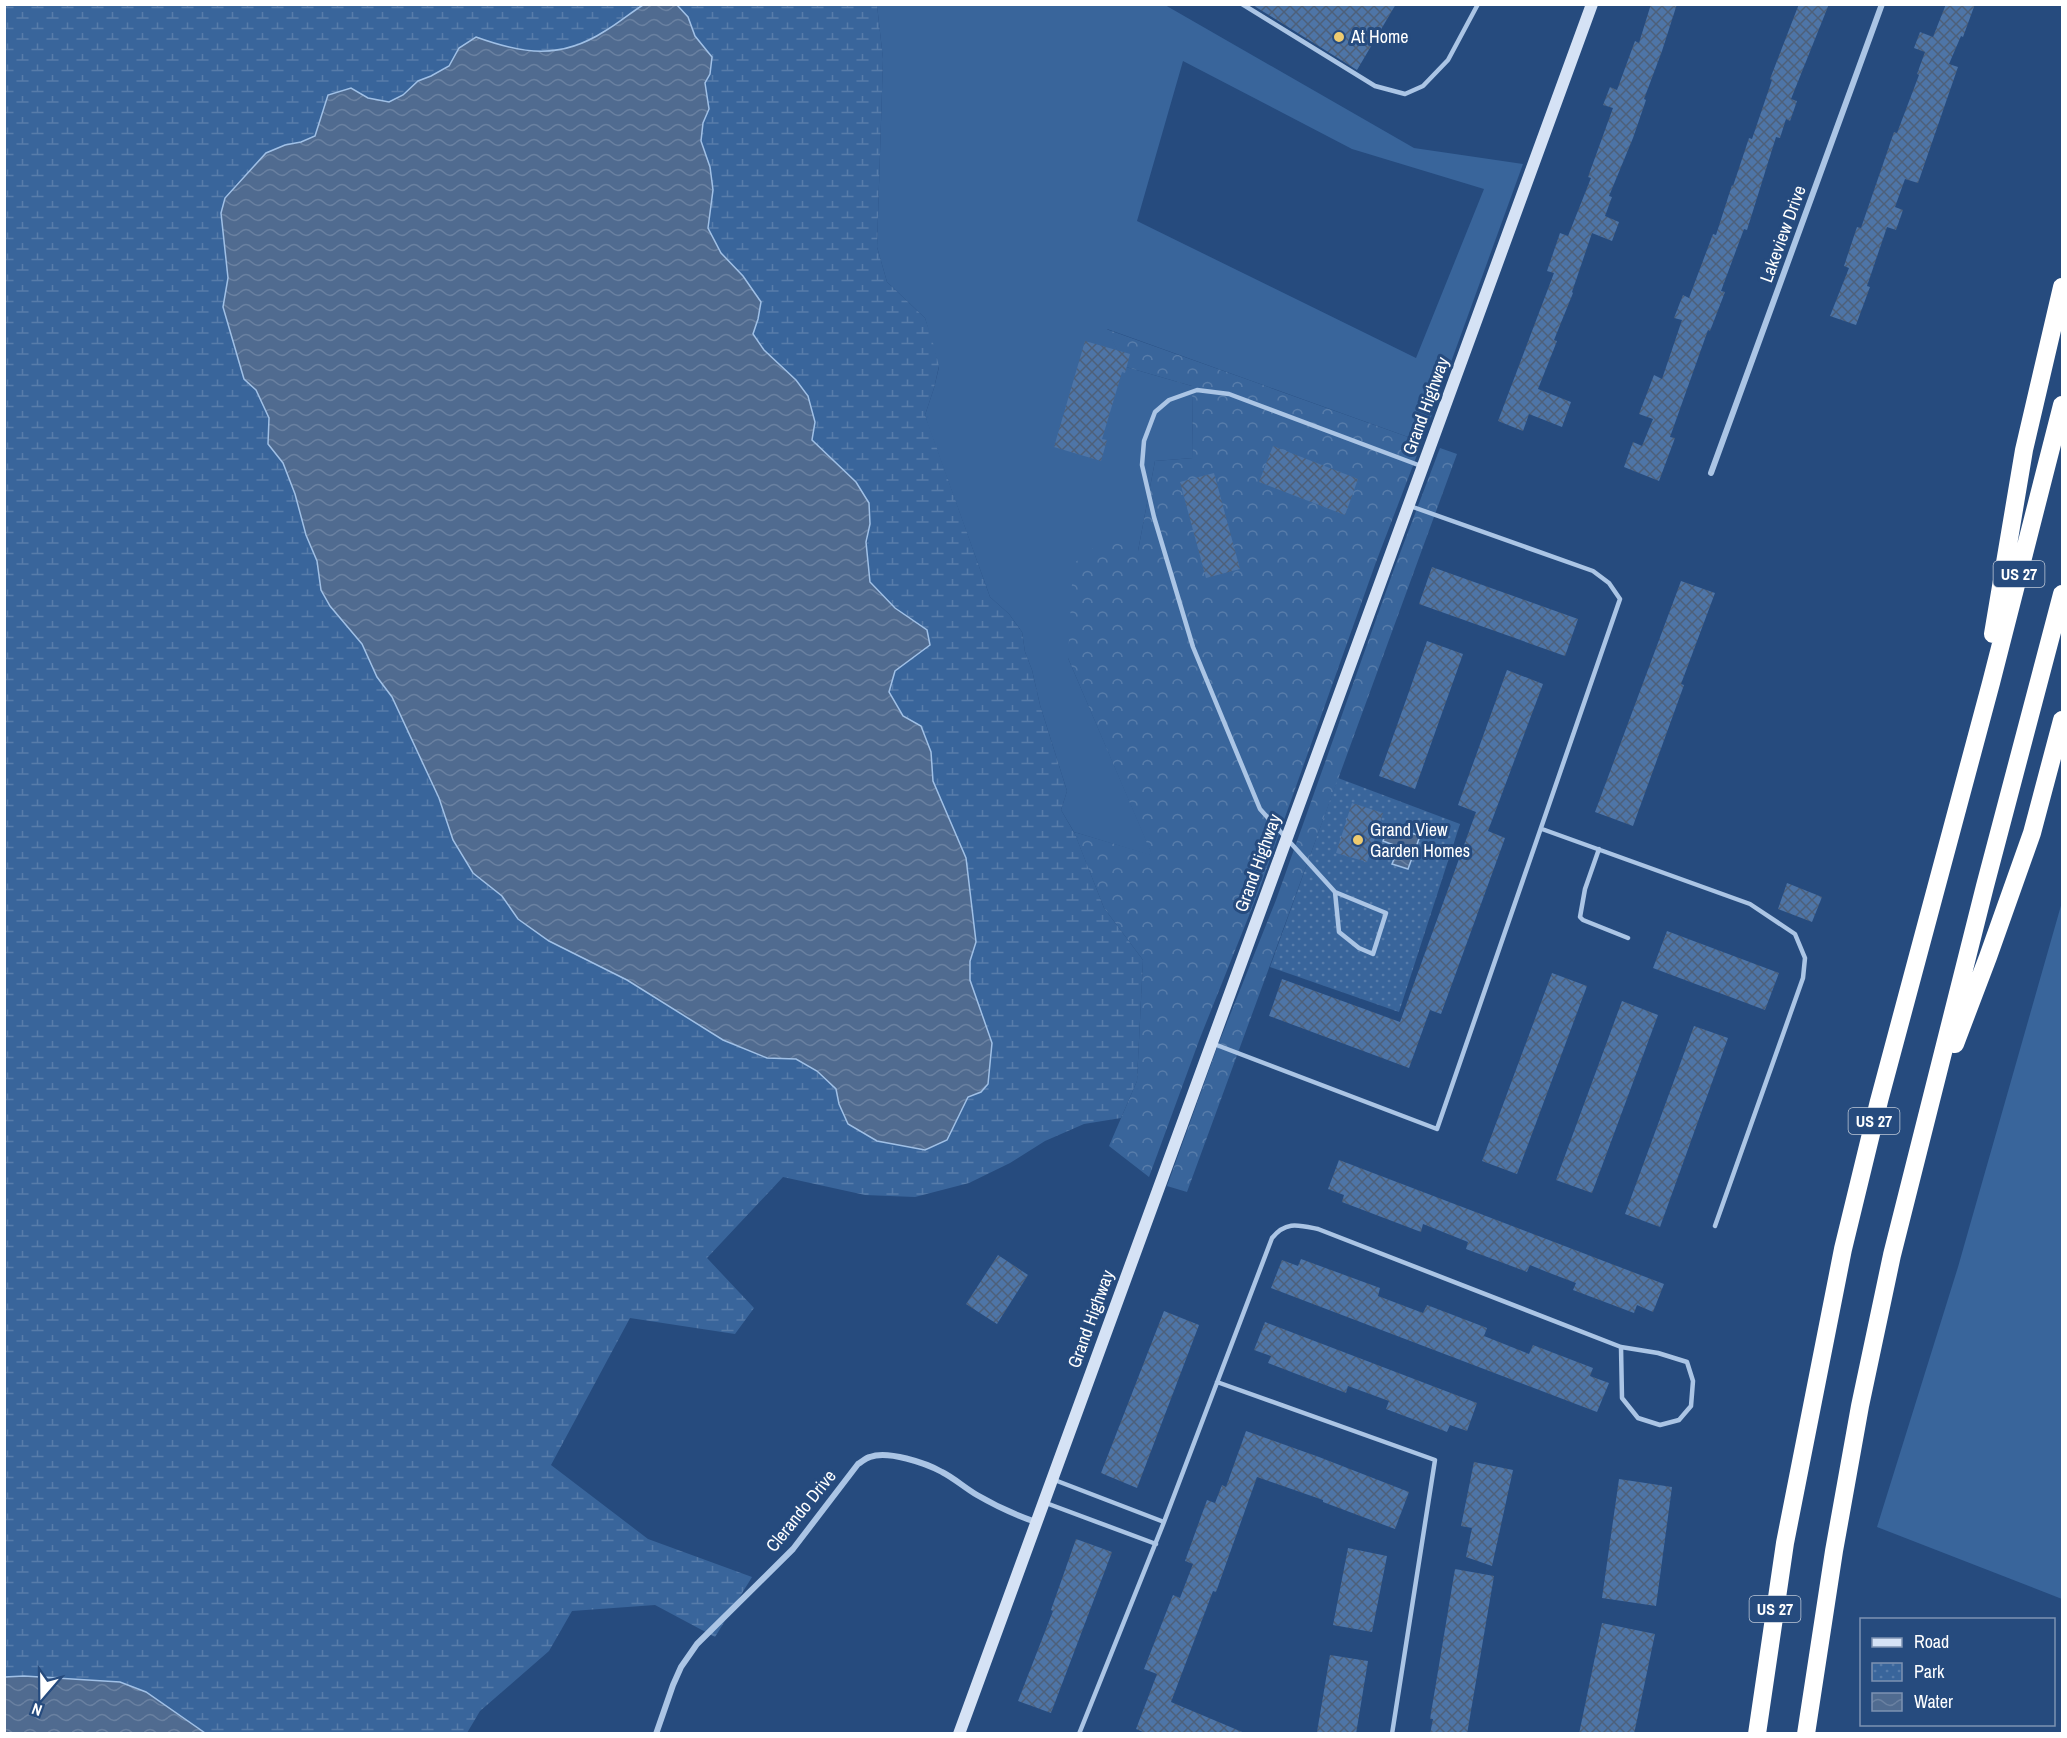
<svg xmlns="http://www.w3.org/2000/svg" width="2067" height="1738" font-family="'Archivo Narrow',sans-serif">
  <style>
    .green { fill: #39659b; fill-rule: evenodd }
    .forest { fill: url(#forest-crowns) }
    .wetland { fill: url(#wetland-marsh) }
    .park { fill: url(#park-dots) }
    .water { fill: url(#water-waves); stroke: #a0c0e6; stroke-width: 1.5 }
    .building { fill: url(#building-cross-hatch) }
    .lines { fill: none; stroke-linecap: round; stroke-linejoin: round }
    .lane { stroke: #abc5e5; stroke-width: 4.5 }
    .street { stroke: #abc5e5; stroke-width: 6 }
    .secondary { stroke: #d5e2f5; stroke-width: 12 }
    .highway { stroke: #fff; stroke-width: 18 }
    .poi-dot { fill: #eecb70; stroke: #264b7e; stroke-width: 2 }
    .labels { text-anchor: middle; stroke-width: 6; stroke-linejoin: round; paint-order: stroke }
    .shield { fill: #264b7e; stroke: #bec9d8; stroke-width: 1.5 }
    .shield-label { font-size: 16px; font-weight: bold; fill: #fff }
    .poi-label { font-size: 18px; fill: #fff; stroke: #264b7e; text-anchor: start }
    .street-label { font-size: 18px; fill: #fff; stroke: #264b7e }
  </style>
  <defs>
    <pattern id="forest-crowns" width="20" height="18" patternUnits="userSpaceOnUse" patternTransform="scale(1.5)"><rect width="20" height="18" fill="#39659b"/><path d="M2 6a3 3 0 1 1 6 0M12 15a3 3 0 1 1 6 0" fill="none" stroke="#577caa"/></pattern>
    <pattern id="wetland-marsh" width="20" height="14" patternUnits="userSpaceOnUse" patternTransform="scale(1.5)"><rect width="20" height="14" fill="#39659b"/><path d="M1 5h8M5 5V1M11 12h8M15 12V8" fill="none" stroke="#577caa"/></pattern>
    <pattern id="park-dots" width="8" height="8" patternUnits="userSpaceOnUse" patternTransform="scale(1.5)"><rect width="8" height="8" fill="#39659b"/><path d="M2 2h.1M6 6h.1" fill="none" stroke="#577caa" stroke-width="1.8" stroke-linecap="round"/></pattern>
    <pattern id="water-waves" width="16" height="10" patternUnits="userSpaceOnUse" patternTransform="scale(1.5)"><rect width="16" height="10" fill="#506b90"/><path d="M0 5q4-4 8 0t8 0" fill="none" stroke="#6a81a1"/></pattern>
    <pattern id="building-cross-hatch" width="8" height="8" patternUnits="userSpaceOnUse" patternTransform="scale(1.5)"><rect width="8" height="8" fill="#4e75a7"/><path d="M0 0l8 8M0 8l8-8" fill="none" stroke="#4d607a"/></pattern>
  </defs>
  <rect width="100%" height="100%" fill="#264b7e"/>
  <path class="green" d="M877,5h288l249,143 109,16 -101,278 -315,-113 19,38 66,19 1,72 -38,3 -17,90 -70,107 85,198 -79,-24 -13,-22 6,-19 -27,-86 -8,-35 -7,-18 -3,-20 -13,-18 -19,-17 -62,-172 -3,-10 9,-27 5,-21 -14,-49 -38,-36 -10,-35 6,-188zM1183,61l169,88 132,40 -68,169 -279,-137z
    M2062,902v697l-185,-72 81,-260z"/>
  <path class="forest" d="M1106,329l316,113 -46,120 -118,331 -58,145 -51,139 -40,-31 28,-65 6,-121 -39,-52 -30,-76 78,23 -84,-197 5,-94 32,-25 33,12 17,-90 38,-3 -1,-72 -66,-19z
    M1440,448l17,6 -270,738 -20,-6 51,-141 58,-145 118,-331z"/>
  <path class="wetland" d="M5,5h638c-13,8 -24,18 -38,26 -45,29 -82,23 -129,6l-17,11 -10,18 -18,10 -13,5 -15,14 -14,7 -21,-4 -17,-10 -30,33 -6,15 -14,6 -16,3 -19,8 -13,17 -17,14 -15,29 7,65 -5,29 21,72 12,11 13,28 -1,26 15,19 12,31 11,41 11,26 4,29 9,16 32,38 15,33 15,20 47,101 14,42 20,33 29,23 16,23 31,22 78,39 96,60 44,18 29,1 21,12 19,18 3,15 10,20 28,17 81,-25 10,-19 13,-5 -11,-112 -1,-19 7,-19 -10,-84 -33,-77 -2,-29 -10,-26 -18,-10 -14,-24 6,-21 15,-11 17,-30c-14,-9 -52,-35 -57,-50 -6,-15 -3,-41 0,-56l-37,-63 -21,-21 3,-18 -19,-42 -32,-30 -11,-16 5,-15 3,-17 -18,-26 -22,-23 -13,-25 2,-61 -9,-26 2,-18 6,-14 -4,-26 5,-9 2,-17 -17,-21 -7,-19 -11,-12h200l6,54 -6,188 10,35 38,36 7,21 7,27 -5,22 -9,27 65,182 19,17 13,18 3,20 7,18 8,35 27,86 -6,19 14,24 29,74 39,52 -6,121 -16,37 -37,6 -39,17 -35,22 -41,20 -54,14 -50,-2 -82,-18 -76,81 47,50 -19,26 -105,-16 -79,147 97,74 104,38 -37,60 -60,-32 -83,6 -23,40 -69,60 -13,22h-262l-59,-41 -26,-10 -96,-6 -19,1z"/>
  <path class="park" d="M1338,778l122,46 -61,188 -129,-45z"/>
  <path class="water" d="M643,5h34l11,12 7,19 17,21 -2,17 -5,9 4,26 -6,14 -2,18 9,26 3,23 -5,38 13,25 22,23 18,26 -3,17 -5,15 11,16 32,30 12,16 7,26 -3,18 44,42 13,21 1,21 -4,18 4,40 25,26 32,22 3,15 -35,26 -6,21 14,24 18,10 10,26 2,29 33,77 10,84 -6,19v19l22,63 -4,41 -7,8 -13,5 -21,43 -22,10 -48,-9 -29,-17 -9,-20 -3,-15 -19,-18 -21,-12 -29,-1 -44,-18 -96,-60 -78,-39 -31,-22 -16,-23 -29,-23 -20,-33 -14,-42 -47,-101 -15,-20 -15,-33 -32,-38 -9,-16 -4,-29 -11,-26 -11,-41 -12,-31 -15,-19 1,-26 -13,-28 -12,-11 -21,-72 5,-29 -7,-65 4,-15 41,-45 19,-8 16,-3 14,-6 13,-41 23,-7 17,10 21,4 14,-7 15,-14 13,-5 18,-10 10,-18 17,-11c47,17 84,23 129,-6 14,-8 25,-18 38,-26z
    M1389,825l31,11 -12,33 -16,-5 7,-17 -16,-6z
    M24,1676l96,6 26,10 59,41h-200v-56z"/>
  <path class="building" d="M1251,4h145l-39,66z
    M1651,4h26l-15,47 -18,48 2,1 -13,38 -24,58 3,1 -7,19 14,6 -7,19 -20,-8 -20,59 1,1 -19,47 3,1 -19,48 33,13 -9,25 -33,-13 -6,17 -25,-10 56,-148 -7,-2 13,-38 8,3 23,-58 -3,-1 25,-69 -10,-3 7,-18 7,3 18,-49 4,2z
    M1799,4h30l-38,95 6,2 -7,20 -4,-2 -6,19 -4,-1 -29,93 -3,-1 -23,62 4,1 -15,39 -2,-1 -38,107 5,1 -16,43 -35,-14 9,-25 9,4 11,-27 -14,-5 15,-39 8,4 20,-59 -8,-2 9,-23 6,3 24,-64 3,1 16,-50 1,1 16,-48 3,1 20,-59 -2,-1z
    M1946,4h29l-12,33 -2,-1 -12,28 9,3 -40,116 -13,-4 -10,28 8,3 -7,20 -9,-3 -20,59 3,1 -14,38 -26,-9 19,-48 -5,-2 13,-39 4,1 33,-96 3,1 22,-58 -2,-1 8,-22 -11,-4 6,-16 13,5z
    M1085,341l45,13 -5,19 -3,-1 -20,67 5,1 -6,21 -47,-14z
    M1273,446l85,33 -13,36 -86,-33z
    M1214,473l26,96 -34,9 -26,-96z
    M1432,567l146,52 -13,37 -146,-52z
    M1681,581l34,12 -34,91 3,1 -51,141 -38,-14z
    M1427,641l36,13 -48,135 -36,-13z
    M1507,670l36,14 -55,147 17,7 -64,176 -11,-4 -21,58 -140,-52 13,-37 118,43 76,-210 -18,-7z
    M1352,803l31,10 -16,49 -31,-9z
    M1787,883l35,14 -10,25 -34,-13z
    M1667,931l112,42 -14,37 -112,-42z
    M1552,973l35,13 -70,188 -35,-13z
    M1622,1001l36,14 -66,178 -36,-13z
    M1694,1026l34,12 -68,189 -35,-13z
    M1339,1160l325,124 -11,28 -16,-7 -3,8 -61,-23 3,-7 -29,-11 -17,-7 -3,7 -61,-23 2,-7 -45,-18 -2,8 -79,-30 2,-7 -16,-6z
    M998,1255l30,20 -31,49 -31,-20z
    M1301,1259l79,29 -2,8 45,17 4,-8 60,23 -3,8 45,18 4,-9 60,23 -3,8 19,7 -12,29 -326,-124 11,-28 16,6z
    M1164,1311l35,14 -62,163 -36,-15z
    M1265,1322l212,81 -10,28 -17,-6 -3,7 -61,-23 3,-8 -41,-15 -2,7 -78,-30 3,-7 -17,-6z
    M1246,1431l73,26 90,35 -14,37 -72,-27v-2l-66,-23 -41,115 -3,-1 -42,111 76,32h-99l-12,-5 21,-55 -13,-5 29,-74 7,3 13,-34 -8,-3 22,-61 8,3 7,-18 4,2z
    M1474,1462l39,8 -21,96 -26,-9 6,-29 -11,-2z
    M1619,1479l53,8 -16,119 -54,-8z
    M1076,1539l36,13 -61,161 -33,-12 35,-90 -2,-1z
    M1348,1548l39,8 -15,76 -39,-7z
    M1455,1569l39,7 -27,158h-37l3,-15h-3z
    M1602,1623l53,11 -21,100h-55z
    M1330,1655l38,6 -12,73 -39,-2z"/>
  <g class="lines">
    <path class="lane" d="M1242,4l133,82 30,8 18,-8 25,-26 30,-56
      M1542,829l208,75 45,30 10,24 -2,20 -88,248
      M1599,849l-14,40 -5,28 3,3 45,18
      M1335,892l4,40 20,16 14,6 13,-41 -51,-21 -75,-83 -67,-162 -39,-130 -12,-52 2,-24 11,-29 14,-12 28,-10 32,4 192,72
      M1214,1044l223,85 183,-530 -11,-16 -16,-12 -183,-65
      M1217,1382l218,78 -43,274
      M1052,1479l112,43
      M1046,1503l110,41
      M1079,1734l85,-212 108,-284c14,-17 26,-13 46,-9l303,118 37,6 29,9 6,19 -2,25 -12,14 -19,5 -22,-7 -16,-20 -1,-51"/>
    <path class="street" d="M1711,473l171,-469
      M656,1734l17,-49 8,-18 16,-23 96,-95 65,-85c4,-2 7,-6 12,-7 17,-7 56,6 72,15 12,6 23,16 35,23 19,11 38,20 59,27"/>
    <path class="secondary" d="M959,1734l633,-1730"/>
    <path class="highway" d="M1993,634l31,-184 38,-163
      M1955,1044l33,-87 44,-124 30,-113
      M1757,1734l28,-191 58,-294 36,-148 112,-418 71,-278
      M1806,1734l28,-183 26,-145 32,-151 93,-369 77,-292"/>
  </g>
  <g class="poi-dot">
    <circle cx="1339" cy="37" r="6"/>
    <circle cx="1358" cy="840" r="6"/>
  </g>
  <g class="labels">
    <g class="shield">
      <rect x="1993.5" y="561" width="51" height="26" rx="4.5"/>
      <rect x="1848.5" y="1108" width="51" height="26" rx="4.5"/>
      <rect x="1749.5" y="1596" width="51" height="26" rx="4.5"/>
    </g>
    <g class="shield-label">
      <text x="2019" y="580">US 27</text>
      <text x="1874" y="1127">US 27</text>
      <text x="1775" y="1615">US 27</text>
    </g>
    <g class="poi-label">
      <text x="1351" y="43">At Home</text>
      <text x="1370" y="836">Grand View<tspan x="1370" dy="21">Garden Homes</tspan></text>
    </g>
    <g class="street-label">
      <text transform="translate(1783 234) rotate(-70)" y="6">Lakeview Drive</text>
      <text transform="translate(1426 406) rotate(-70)" y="6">Grand Highway</text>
      <text transform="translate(1258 863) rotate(-70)" y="6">Grand Highway</text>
      <text transform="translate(1091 1319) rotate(-70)" y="6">Grand Highway</text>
      <text transform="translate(801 1511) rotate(-51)" y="6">Clerando Drive</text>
    </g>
  </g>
  <rect width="2067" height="1738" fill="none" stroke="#ffffff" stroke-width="12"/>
  <rect x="1860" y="1618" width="195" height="108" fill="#264b7e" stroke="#7d93b2" stroke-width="1.5"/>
  <rect x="1872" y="1638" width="30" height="9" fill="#d5e2f5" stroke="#7d93b2" stroke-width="1.5"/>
  <text x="1914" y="1648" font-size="18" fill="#ffffff">Road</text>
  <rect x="1872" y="1663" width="30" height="18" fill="url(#park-dots)" stroke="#7d93b2" stroke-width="1.5"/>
  <text x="1914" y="1678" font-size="18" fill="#ffffff">Park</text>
  <rect x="1872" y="1693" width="30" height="18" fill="url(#water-waves)" stroke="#7d93b2" stroke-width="1.5"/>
  <text x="1914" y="1708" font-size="18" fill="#ffffff">Water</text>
  <g transform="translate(42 1696) rotate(200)" stroke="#264b7e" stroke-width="4.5" paint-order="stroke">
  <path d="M0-4.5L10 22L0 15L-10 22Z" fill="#ffffff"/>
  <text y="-9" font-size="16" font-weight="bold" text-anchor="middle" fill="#ffffff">N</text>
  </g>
</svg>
